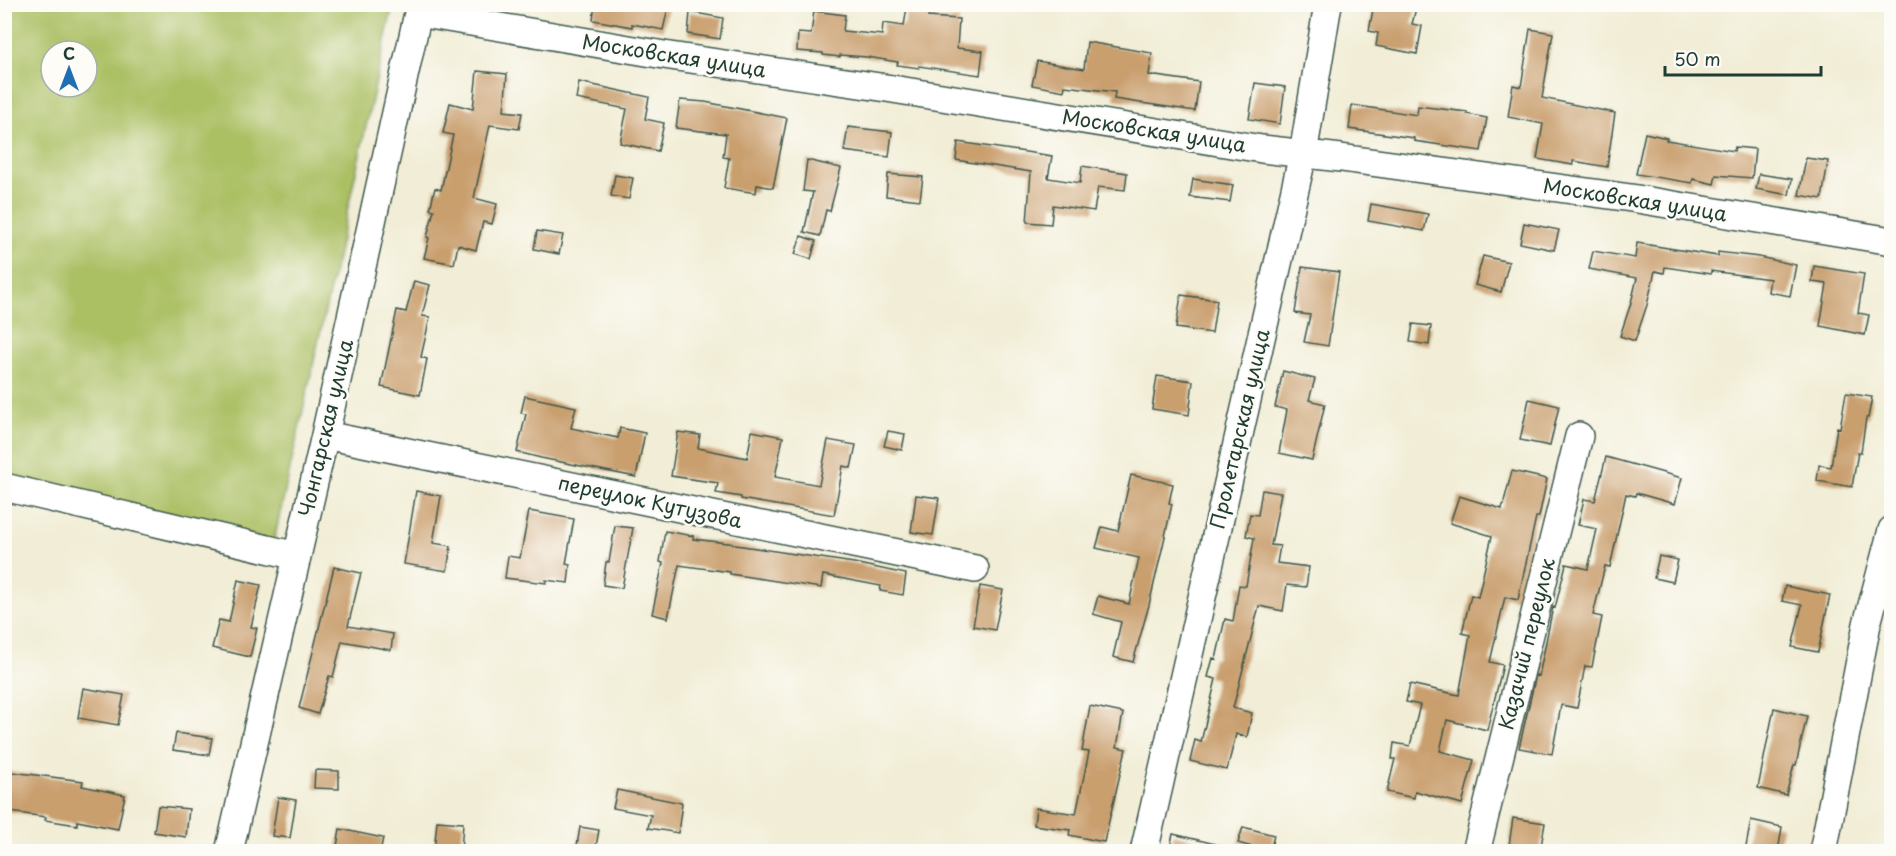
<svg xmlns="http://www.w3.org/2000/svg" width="1896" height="856" font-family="'Playpen Sans',sans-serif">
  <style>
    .green { fill: #abbf63; stroke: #657e4c; stroke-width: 1.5; fill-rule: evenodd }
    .building { fill: #c99f6e }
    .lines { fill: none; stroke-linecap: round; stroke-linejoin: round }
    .minor-casing { stroke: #3e574c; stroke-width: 30 }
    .minor { stroke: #fff; stroke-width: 27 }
    .labels { text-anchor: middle; stroke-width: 5; stroke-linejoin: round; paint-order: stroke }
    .street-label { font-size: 20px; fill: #1f3d34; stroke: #fdfcf7 }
  </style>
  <rect width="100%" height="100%" fill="#fdfcf7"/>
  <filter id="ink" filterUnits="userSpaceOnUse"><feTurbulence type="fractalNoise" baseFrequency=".0167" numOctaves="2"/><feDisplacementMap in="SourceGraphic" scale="12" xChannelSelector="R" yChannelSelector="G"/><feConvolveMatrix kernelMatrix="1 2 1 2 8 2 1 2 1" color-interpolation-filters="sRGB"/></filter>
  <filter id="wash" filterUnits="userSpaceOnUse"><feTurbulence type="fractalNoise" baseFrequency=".008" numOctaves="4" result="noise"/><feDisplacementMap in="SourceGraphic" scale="24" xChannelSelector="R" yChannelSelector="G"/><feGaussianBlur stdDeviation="1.35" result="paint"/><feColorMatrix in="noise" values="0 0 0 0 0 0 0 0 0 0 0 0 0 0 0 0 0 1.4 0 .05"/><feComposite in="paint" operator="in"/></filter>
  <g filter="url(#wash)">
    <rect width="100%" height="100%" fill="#f1edd6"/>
    <path class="green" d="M5,5h388l-119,536 -269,-64zM51,51h36v36h-36z"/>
    <g id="blocks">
      <path class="building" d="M595,4h53l20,4 -5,22 -31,-6v3l-39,-7z
        M1374,4h43l-5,20 10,2 -5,28 -41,-8 2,-13 -9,-2z
        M907,7l22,4 -1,6 31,2 -2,29 26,3 -3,24 -61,-9v2l-22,-3 1,-3 -31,-5 -27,-2v2l-17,-2v-2l-26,-2 1,-18 13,1 3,-23 31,4 -2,16 39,4 1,-12 21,3z
        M690,12l33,6 -3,21 -32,-5z
        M1530,29l23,4 -11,65 73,15 -8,54 -34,-6v4l-36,-6 6,-35 -35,-7 5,-32 8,2z
        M1087,42l65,11 -3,22 50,7 -4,29 -81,-12 1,-7 -50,-6 -1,5 -32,-6 5,-24 47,8z
        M477,71l30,3 -3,37 18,2 -3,16 -29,-4 -16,73 23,6 -5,20 -9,-2 -7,28 -18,-5 -4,19 -30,-6 5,-20 -2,-1 7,-27 -4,-1 5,-21 6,2 12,-55 -10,-2 7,-30 23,6z
        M579,82l70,15 -4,22 19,4 -6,28 -38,-8 7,-34 -51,-10z
        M1255,83l30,4 -5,37 -31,-5z
        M680,100l25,2 82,16 -14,70 -16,-3 -1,8 -32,-5 5,-30 -6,-1 3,-23 -50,-6z
        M1352,105l65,10 1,-9 49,6v2l20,4 -6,33 -67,-10v-3l-65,-9z
        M848,127l44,5 -3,25 -45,-6z
        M1645,133l22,5 -1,2 68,11 1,-4 20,2 -3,29 -36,-3 -2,9 -21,-5 -1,4 -56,-9z
        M958,142l94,14 -4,22 32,5 2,-17 45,7 -2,17 -27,-3 -4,24 -41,-6 -2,19 -24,-2 4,-50 -75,-12z
        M1806,158l22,3 -6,38 -23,-4z
        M807,160l34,8 -11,43 -4,-1 -6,26 -16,-4 9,-40 -10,-1z
        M888,174l35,3 -3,23 -34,-4z
        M1759,174l33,5 -3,16 -33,-6z
        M615,175l18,3 -4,21 -18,-3z
        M1193,179l40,6 -3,17 -40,-5z
        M1371,204l57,10 -4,17 -56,-10z
        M1524,223l35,7 -5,20 -34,-7z
        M537,231l26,4 -4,19 -25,-5z
        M801,236l15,5 -5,18 -16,-5z
        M1637,243l81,13v-4l41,5 37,8 -6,31 -22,-4 2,-13 -59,-8v3l-46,-7 -1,6 -9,-2 -8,34 -12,36 -15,-5 11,-33 6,-25 -48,-9 4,-18 42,7z
        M1483,256l26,6 -8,30 -26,-7z
        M1814,266l50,8 -6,39 11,2 -4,20 -45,-9 7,-42 -15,-2z
        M1302,267l37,5 -11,74 -24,-4 6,-27 -15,-2z
        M414,281l16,4 -8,31 8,1 -9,40 6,2 -7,36 -39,-8 16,-77 9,2z
        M1181,295l36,5 -5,33 -36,-5z
        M1413,324l18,2 -2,19 -19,-3z
        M1283,371l32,8 -6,21 16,4 -13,56 -33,-7 8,-43 -12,-3z
        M1157,376l36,5 -4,34 -37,-6z
        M1846,393l26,4 -4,21h-2l-5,34h-3l-6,35 -35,-6 2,-16 12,2 6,-40 3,1z
        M525,396l51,11 -5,21 47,10 2,-10 25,5 -9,44 -95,-19 -24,-6 9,-38 -5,-1z
        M1529,399l30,7 -9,40 -30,-6z
        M752,431l31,6 -8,40 44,8 9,-45 28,5 -5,23 -8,-2 -9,49 -93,-16v-2l-25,-4 2,-10 -47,-7 7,-44 22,3 -2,13 49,10z
        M888,431l17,3 -3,16 -18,-4z
        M1606,457l76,21 -7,26 -39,-11 -1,3 -9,-2 -16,73 -5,-1 -12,49 9,2 -10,50 -7,-1 -8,42 -16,-3 -9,49 -33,-6 17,-73 3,1 14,-69 2,1 11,-44 22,5 9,-40 -19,-4 6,-26 11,2z
        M1512,471l35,8 -8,38h-3l-18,83 -13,-3 -15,65 13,3 -16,65 -40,-10 -7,31 34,9 -12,44 -47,-13 -1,7 -27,-6 8,-33h-3l2,-16 16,3 10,-41 -14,-3 4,-18 49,11 11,-60 -8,-2 9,-38 7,2 14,-61 -42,-13 9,-27 43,13z
        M1131,475l42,9 -4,19 3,1 -8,37 -15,64 -16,57 -20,-5 8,-35 -28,-8 5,-18 31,8 10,-46 -43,-10 6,-21 16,4z
        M1262,490l19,3 -10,52 9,1 -3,17 32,4 -3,20 -19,-2 -4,26 -24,-5 -26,102 19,5 -5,24 -11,-3 -9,36 -37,-9 5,-21 6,2 15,-63 -8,-2 5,-19 3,1 9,-40 8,2 6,-36 7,1 8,-48 -8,-2 4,-22 8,1z
        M416,491l25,5 -8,47 18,3 -4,25 -43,-7z
        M916,495l23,3 -6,37 -22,-3z
        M529,511l45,8 -8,45 4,1 -2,18 -22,-3v3l-41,-5 3,-22 12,2z
        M615,526l18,2 -11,60 -19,-3 3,-23h3z
        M665,531l29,5 -1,3 43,5v1l118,18 52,11 -3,21 -23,-4 1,-5 -58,-11 -2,13 -91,-14v-2l-51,-7 -11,53 -16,-4 11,-51 -3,-1z
        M1659,556l19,4 -5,22 -19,-4z
        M334,567l27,6 -13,53 45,8 -2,16 -49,-9 -9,36 -4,-1 -11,38 -19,-6z
        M238,580l23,5 -10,42 6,1 -7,29 -38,-9 7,-28 10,2z
        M980,586l23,4 -8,40 -22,-4z
        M1785,586l45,9 -12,57 -26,-5 10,-42 -20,-4z
        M83,688l41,7 -6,30 -40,-7z
        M1090,706l33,7 -6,34 9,2 -22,93 -35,-7 1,-5 -36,-5 2,-17 40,6 13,-62 -7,-1z
        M1774,708l33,8 -11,49h-2l-8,30 -28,-7z
        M176,733l36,5 -3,17 -36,-5z
        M315,770l24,1v18l-25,-1z
        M4,771l79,10 -1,5 43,9 -7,34 -41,-8v4l-32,-5 1,-3 -42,-6z
        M617,790l65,13 -4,30 -30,-5 3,-13 -38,-7z
        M278,797l18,3 -6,38 -18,-2z
        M158,806l31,3 -3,28 -32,-5z
        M1513,818l32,5 -5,29h-32z
        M1751,820l31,7 -4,25h-33z
        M437,821l26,2 -2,29h-27z
        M580,827l19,3 -4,22h-19z
        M1243,827l31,8 -4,17 -32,-9z
        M340,829l43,9 -3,14h-44z
        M1173,834l47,11 -1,7h-50z"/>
    </g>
  </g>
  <g filter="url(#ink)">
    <use href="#blocks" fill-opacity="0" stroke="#3e574c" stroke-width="1.5"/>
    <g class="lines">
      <g class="minor-casing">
        <path id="minor" d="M418,13l252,43 210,31 382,62 79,9 290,40 261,43
          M325,435l650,134
          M4,487l293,69
          M229,852l96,-417 95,-431
          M1144,852l159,-698 25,-150
          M1476,852l103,-416
          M1823,852l44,-228 25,-94"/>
      </g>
      <use href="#minor" class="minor"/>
    </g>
  </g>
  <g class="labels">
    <g class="street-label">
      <text transform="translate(674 56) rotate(9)" y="7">Московская улица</text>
      <text transform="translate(1154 131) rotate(9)" y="7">Московская улица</text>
      <text transform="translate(1635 200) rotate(9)" y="7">Московская улица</text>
      <text transform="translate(326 428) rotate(-77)" y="7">Чонгарская улица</text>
      <text transform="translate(1240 429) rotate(-77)" y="7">Пролетарская улица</text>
      <text transform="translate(650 502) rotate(12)" y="7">переулок Кутузова</text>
      <text transform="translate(1527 644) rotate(-76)" y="7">Казачий переулок</text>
    </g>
  </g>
  <rect width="1896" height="856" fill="none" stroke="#fdfcf7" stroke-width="24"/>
  <g transform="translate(69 69)"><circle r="28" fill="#fdfcf7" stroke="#a4b0a9" stroke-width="1.5"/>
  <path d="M0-4.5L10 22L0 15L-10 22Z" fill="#1f6fb2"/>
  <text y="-9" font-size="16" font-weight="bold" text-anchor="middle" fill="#1f3d34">С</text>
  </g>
  <path d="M1665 66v9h156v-9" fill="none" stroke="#1f3d34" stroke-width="3"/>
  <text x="1674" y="66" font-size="18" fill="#1f3d34" stroke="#fdfcf7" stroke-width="4.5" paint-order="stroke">50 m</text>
</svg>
